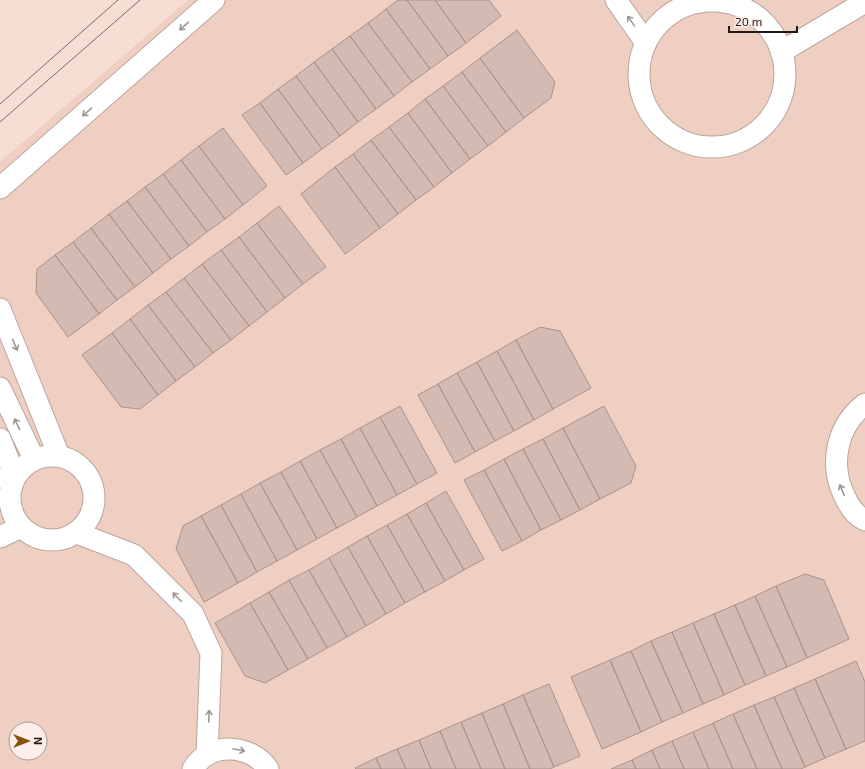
<svg xmlns="http://www.w3.org/2000/svg" width="865" height="769" font-family="'Exo 2',sans-serif">
  <style>
    .built { fill: #f0cfc3; fill-rule: evenodd }
    .building { fill: #d3bbb3; stroke: #aa938b }
    .lines { fill: none; stroke-linecap: round; stroke-linejoin: round }
    .minor-casing { stroke: #bba49c; stroke-width: 23 }
    .minor { stroke: #fff; stroke-width: 21 }
    .tram { stroke: #7a6b66; stroke-width: 1 }
    .oneway { stroke: #9b9896 }
  </style>
  <rect width="100%" height="100%" fill="#f7ded5"/>
  <path class="built" d="M188,0h677v769h-865v-607zM16,729h24v24h-24z"/>
  <path class="building" d="M398,0h9l41,56 -18,13 -44,-60z
    M407,0h28l31,43 -18,13z
    M435,0h54l12,16 -35,27z
    M386,9l44,60 -18,13 -44,-59z
    M368,23l44,59 -18,14 -44,-60z
    M517,30l38,52 -4,16 -27,20 -44,-60z
    M350,36l44,60 -18,13 -44,-60z
    M332,49l44,60 -18,13 -44,-60z
    M480,58l44,60 -18,14 -44,-60z
    M314,62l44,60 -18,14 -44,-60z
    M462,72l44,60 -18,14 -45,-60z
    M296,76l44,60 -18,13 -44,-60z
    M443,86l45,60 -18,13 -45,-60z
    M278,89l44,60 -19,14 -43,-60z
    M425,99l45,60 -18,14 -44,-60z
    M260,103l43,60 -17,12 -44,-60z
    M408,113l44,60 -18,14 -45,-60z
    M389,127l45,60 -18,13 -45,-60z
    M223,128l44,58 -24,19 -44,-59z
    M371,140l45,60 -18,14 -45,-60z
    M199,146l44,59 -18,14 -44,-59z
    M353,154l45,60 -18,14 -45,-61z
    M181,160l44,59 -18,13 -44,-58z
    M335,167l45,61 -35,26 -44,-60z
    M163,174l44,58 -18,14 -44,-59z
    M145,187l44,59 -18,13 -44,-58z
    M127,201l44,58 -18,14 -44,-59z
    M279,206l47,61 -23,17 -46,-61z
    M109,214l44,59 -18,14 -44,-59z
    M257,223l46,61 -18,14 -46,-61z
    M91,228l44,59 -18,13 -44,-58z
    M239,237l46,61 -18,14 -46,-62z
    M73,242l44,58 -18,14 -44,-59z
    M221,250l46,62 -18,14 -47,-62z
    M55,255l44,59 -31,23 -32,-44 1,-24z
    M202,264l47,62 -18,14 -47,-62z
    M184,278l47,62 -18,13 -47,-61z
    M166,292l47,61 -18,14 -47,-62z
    M148,305l47,62 -19,14 -46,-62z
    M130,319l46,62 -18,14 -46,-62z
    M540,327l20,4 31,57 -38,21 -37,-69z
    M112,333l46,62 -18,14 -19,-2 -39,-52z
    M516,340l37,69 -19,11 -37,-69z
    M497,351l37,69 -20,11 -37,-69z
    M477,362l37,69 -19,10 -38,-68z
    M457,373l38,68 -20,11 -37,-68z
    M438,384l37,68 -20,11 -37,-68z
    M400,406l37,67 -20,11 -37,-67z
    M604,406l32,60 -5,17 -31,16 -37,-71z
    M380,417l37,67 -20,11 -37,-67z
    M360,428l37,67 -20,11 -36,-67z
    M563,428l37,71 -20,11 -37,-71z
    M341,439l36,67 -20,11 -37,-67z
    M543,439l37,71 -19,10 -38,-71z
    M523,449l38,71 -20,10 -37,-71z
    M320,450l37,67 -20,11 -37,-67z
    M504,459l37,71 -19,11 -38,-71z
    M300,461l37,67 -20,11 -36,-67z
    M484,470l38,71 -20,10 -38,-71z
    M281,472l36,67 -20,11 -37,-67z
    M260,483l37,67 -20,11 -36,-67z
    M446,491l38,68 -20,11 -38,-67z
    M241,494l36,67 -20,11 -36,-67z
    M426,503l38,67 -19,11 -38,-67z
    M221,505l36,67 -19,11 -37,-67z
    M407,514l38,67 -20,11 -38,-67z
    M201,516l37,67 -34,19 -28,-53 7,-23z
    M387,525l38,67 -20,11 -38,-67z
    M367,536l38,67 -19,11 -38,-67z
    M348,547l38,67 -20,12 -37,-68z
    M329,558l37,68 -19,11 -38,-67z
    M309,570l38,67 -20,11 -38,-68z
    M805,574l19,6 25,59 -42,19 -31,-72z
    M289,580l38,68 -19,11 -39,-67z
    M776,586l31,72 -20,9 -32,-71z
    M269,592l39,67 -20,11 -38,-67z
    M755,596l32,71 -21,9 -31,-71z
    M250,603l38,67 -23,13 -20,-7 -30,-53z
    M735,605l31,71 -21,9 -31,-71z
    M714,614l31,71 -21,10 -31,-72z
    M693,623l31,72 -21,9 -31,-72z
    M672,632l31,72 -20,9 -32,-72z
    M651,641l32,72 -21,9 -31,-71z
    M631,651l31,71 -21,10 -31,-72z
    M610,660l31,72 -39,17 -31,-72z
    M856,661l9,21v59l-19,8 -31,-70z
    M815,679l31,70 -21,9 -31,-70z
    M549,684l31,72 -26,11 -31,-72z
    M794,688l31,70 -20,9 -31,-70z
    M523,695l31,72 -4,2h-20l-27,-65z
    M774,697l31,70 -4,2h-19l-28,-64z
    M503,704l27,65h-25l-23,-56z
    M754,705l28,64h-25l-24,-55z
    M482,713l23,56h-24l-20,-47z
    M733,714l24,55h-24l-20,-46z
    M461,722l20,47h-25l-16,-38z
    M713,723l20,46h-24l-16,-37z
    M440,731l16,38h-25l-12,-29z
    M693,732l16,37h-25l-12,-28z
    M419,740l12,29h-25l-9,-20z
    M672,741l12,28h-24l-8,-19z
    M397,749l9,20h-25l-5,-11z
    M652,750l8,19h-24l-4,-9z
    M376,758l5,11h-25l-1,-1z
    M632,760l4,9h-25z"/>
  <g class="lines">
    <g class="minor-casing">
      <path id="minor" d="M616,0l30,43
        M639 74a73 73 0 1 1 146 0a73 73 0 1 1-146 0Z
        M781,52l84,-50
        M0,188l214,-188
        M0,309l59,147
        M0,388l34,71
        M865,404c-29,22 -36,62 -20,93 4,9 11,19 20,23
        M0,439l15,37 -10,2
        M10 498a42 42 0 1 1 84 0a42 42 0 1 1-84 0Z
        M77,533l57,22 59,59 18,39 -4,102
        M0,537l21,-10
        M193,769c16,-28 59,-25 75,0"/>
    </g>
    <use href="#minor" class="minor"/>
    <path class="tram" d="M0,104l118,-104
      M0,122l140,-122"/>
  </g>
  <defs><path id="oneway-shaft" d="M-6 0H5M1.5-3L5.5 0L1.5 3" fill="none" stroke-width="1.6" stroke-linecap="round" stroke-linejoin="round"/></defs>
  <g class="oneway">
    <use href="#oneway-shaft" transform="translate(631 21) rotate(-125)"/>
    <use href="#oneway-shaft" transform="translate(184 26) rotate(139)"/>
    <use href="#oneway-shaft" transform="translate(87 112) rotate(139)"/>
    <use href="#oneway-shaft" transform="translate(15 345) rotate(68)"/>
    <use href="#oneway-shaft" transform="translate(17 424) rotate(-116)"/>
    <use href="#oneway-shaft" transform="translate(842 490) rotate(-113)"/>
    <use href="#oneway-shaft" transform="translate(177 597) rotate(-135)"/>
    <use href="#oneway-shaft" transform="translate(209 716) rotate(-88)"/>
    <use href="#oneway-shaft" transform="translate(239 750) rotate(12)"/>
  </g>
  <g transform="translate(28 741) rotate(90)"><circle r="19" fill="#fdeee9" stroke="#a59995"/>
  <path d="M0-3L7 15L0 10L-7 15Z" fill="#894e07"/>
  <text y="-6" font-size="11" font-weight="bold" text-anchor="middle" fill="#211916">N</text>
  </g>
  <path d="M729 26v6h68v-6" fill="none" stroke="#211916" stroke-width="2"/>
  <text x="735" y="26" font-size="12" fill="#211916" stroke="#fdeee9" stroke-width="3" paint-order="stroke">20 m</text>
</svg>
